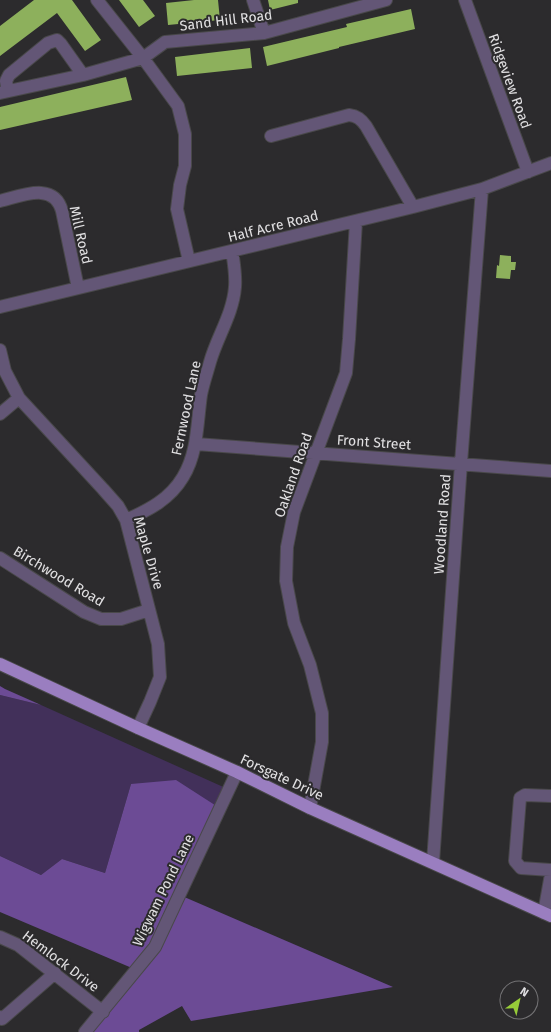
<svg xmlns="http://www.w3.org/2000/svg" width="551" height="1032" font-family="'Fira Sans',sans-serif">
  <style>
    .green { fill: #42305a }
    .forest { fill: #6c4b95 }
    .building { fill: #8db05c }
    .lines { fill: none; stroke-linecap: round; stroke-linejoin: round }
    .minor-casing { stroke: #49484a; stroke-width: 14 }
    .major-casing { stroke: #49484a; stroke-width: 14 }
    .minor { stroke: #635676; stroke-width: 12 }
    .major { stroke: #9a7ec0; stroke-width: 12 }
    .labels { text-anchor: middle; stroke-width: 4; stroke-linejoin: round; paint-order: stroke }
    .street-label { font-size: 14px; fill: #e1e0e2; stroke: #2c2b2d }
  </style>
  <rect width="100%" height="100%" fill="#2c2b2d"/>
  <path class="green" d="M0,695l41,10 189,85 -9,19 -90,-25 -26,89 -43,-14 -21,16 -41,-19z"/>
  <path class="forest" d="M0,686l5,3 36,16 -41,-10z
    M176,780l45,29 -39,87 211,91 -202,34 -9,-15 -43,24v2h-54l54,-61 -139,-59v-56l41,19 21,-16 43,14 26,-89z"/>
  <path class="building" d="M34,0h38l29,40 -16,11 -28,-38 -57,43v-30z
    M119,0h24l12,16 -16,11z
    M194,0h24l2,20 -52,5 -2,-22z
    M268,0h30v3l-28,7z
    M411,9l4,20 -76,18v1l-72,18 -4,-19 84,-20 -1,-3z
    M250,48l2,20 -75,8 -2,-19z
    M126,77l6,23 -132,30v-23z
    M500,255l11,1v6h5l-1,8h-4l-1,9 -14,-1 1,-13 2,1z"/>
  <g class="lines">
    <g class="minor-casing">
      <path id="minor" d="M97,0l46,58 35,48 7,28v32l-5,19 -3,24 12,52
        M253,0l11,33
        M465,0l63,172
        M8,91l-2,-10 3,-6 39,-32 9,-3 4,4 22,31
        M0,93l83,-18 60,-17 22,-16 99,-9 122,-33
        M271,136l78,-21c8,1 12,4 17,11l47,81
        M0,201c21,-5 54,-20 62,10l16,77
        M0,307l413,-100 69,-18 69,-26
        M0,350l5,21 14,27 84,91 15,17 8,14 32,124 2,33 -10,25 -12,26
        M0,414l19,-16
        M196,444l355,27
        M126,520c23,-10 44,-21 57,-43 15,-25 14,-54 18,-82 2,-11 6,-22 9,-33 7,-25 23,-48 25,-75 1,-12 -1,-24 -3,-36
        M0,558l84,54 17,7h20l28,-9
        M551,796l-26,-1 -5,3 -5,63 6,7 30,2
        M310,808l12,-66v-29l-12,-48 -16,-42 -8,-42 1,-34 7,-35 52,-139 3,-34 7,-118
        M433,862l28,-399 21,-274
        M544,913l7,-39
        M0,937l18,8 85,67
        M0,1017l2,2 53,-46
        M85,1032l70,-85 82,-175"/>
    </g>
    <g class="major-casing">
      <path id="major" d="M0,664l138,64 99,44 73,36 241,108"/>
    </g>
    <use href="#minor" class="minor"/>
    <use href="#major" class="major"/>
  </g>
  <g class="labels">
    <g class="street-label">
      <text transform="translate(226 20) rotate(-7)" y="5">Sand Hill Road</text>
      <text transform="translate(510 81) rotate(70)" y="5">Ridgeview Road</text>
      <text transform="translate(273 226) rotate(-14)" y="5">Half Acre Road</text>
      <text transform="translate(81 235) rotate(77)" y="5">Mill Road</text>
      <text transform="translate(186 408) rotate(-78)" y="5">Fernwood Lane</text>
      <text transform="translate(374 442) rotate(4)" y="5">Front Street</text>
      <text transform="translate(293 475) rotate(-71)" y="5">Oakland Road</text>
      <text transform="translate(442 524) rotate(-86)" y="5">Woodland Road</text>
      <text transform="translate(149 553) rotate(74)" y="5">Maple Drive</text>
      <text transform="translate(59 576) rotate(31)" y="5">Birchwood Road</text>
      <text transform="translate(282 777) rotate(25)" y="5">Forsgate Drive</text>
      <text transform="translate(163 890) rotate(-64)" y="5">Wigwam Pond Lane</text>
      <text transform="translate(61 961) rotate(37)" y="5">Hemlock Drive</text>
    </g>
  </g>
  <g transform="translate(519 1000) rotate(34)"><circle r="19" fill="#2c2b2d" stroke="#747375"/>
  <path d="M0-3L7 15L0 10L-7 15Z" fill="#97cc39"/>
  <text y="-6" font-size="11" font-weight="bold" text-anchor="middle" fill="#e1e0e2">N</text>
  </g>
</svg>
